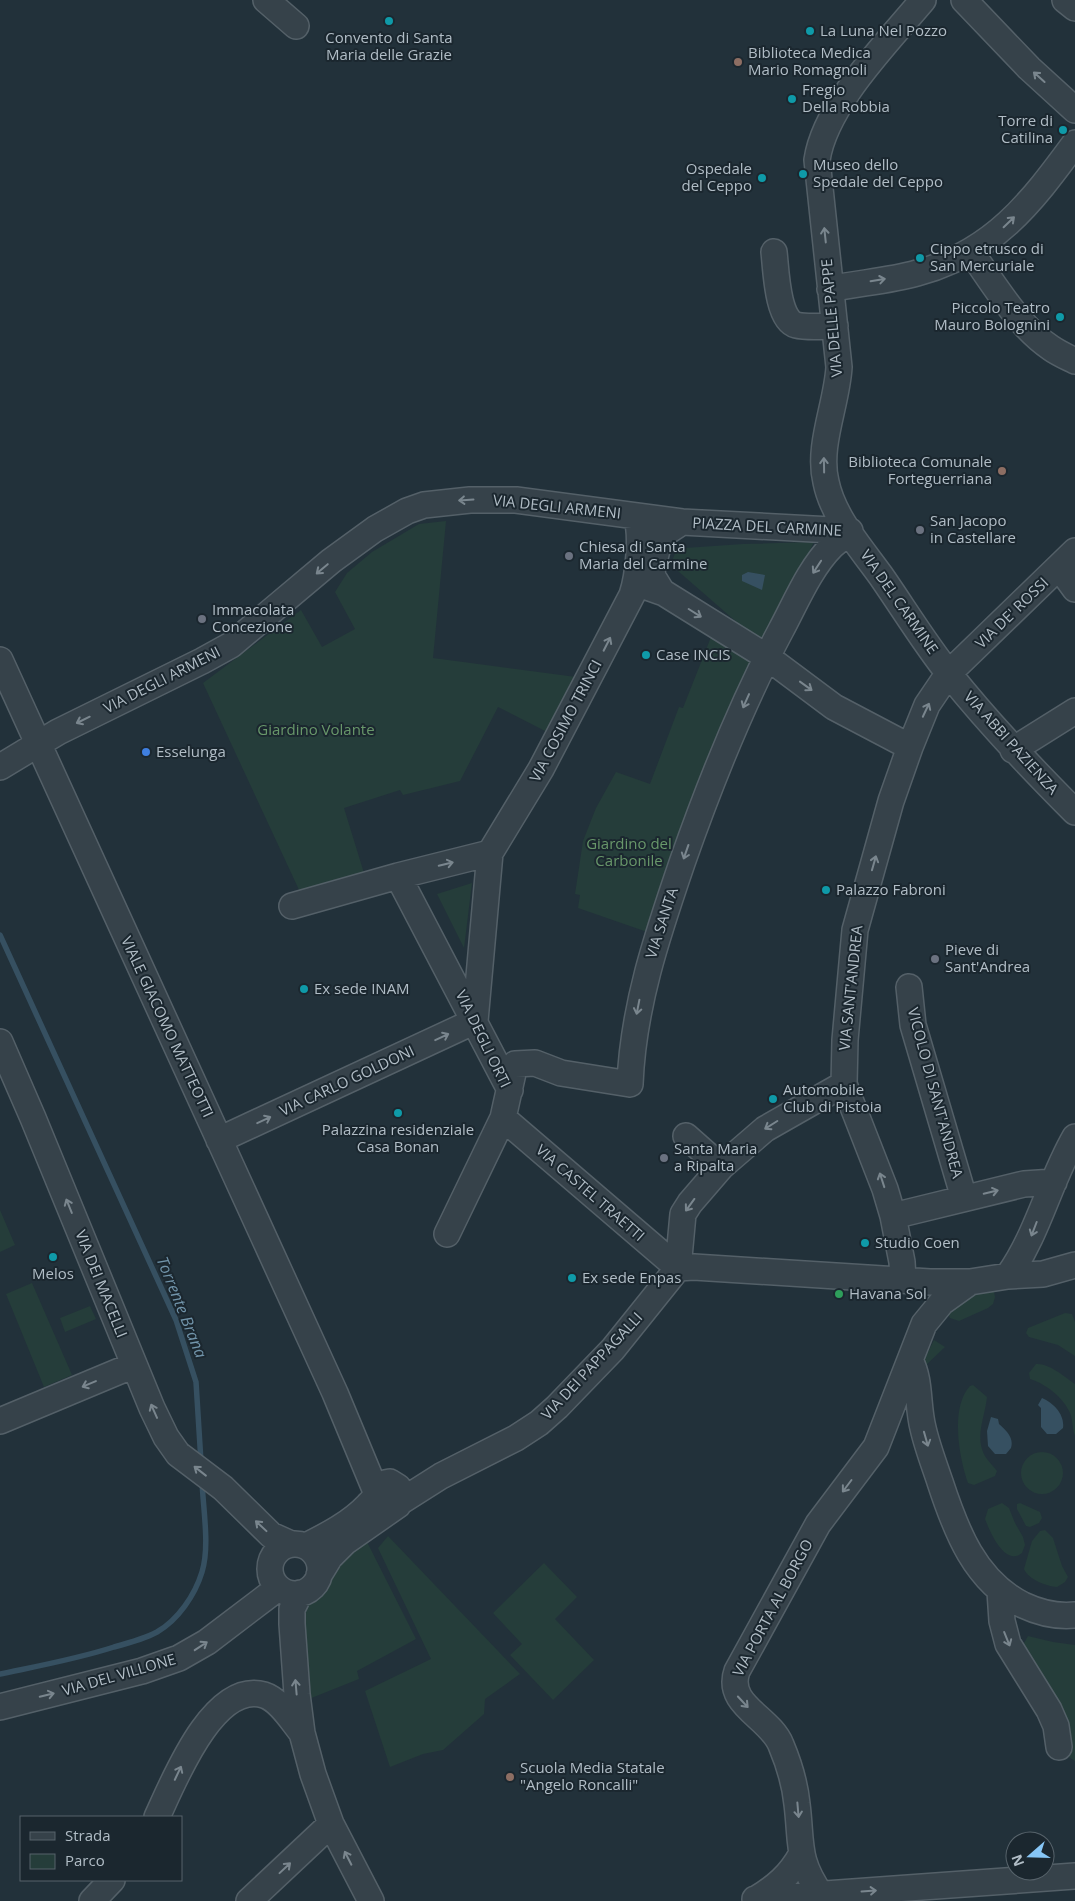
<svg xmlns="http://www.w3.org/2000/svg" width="1075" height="1901" font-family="'Open Sans',sans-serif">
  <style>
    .green { fill: #253d3a }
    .water { fill: #365061 }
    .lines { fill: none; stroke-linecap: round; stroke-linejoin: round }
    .stream { stroke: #365061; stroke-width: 5.5 }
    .minor-casing { stroke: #546068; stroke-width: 28 }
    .minor { stroke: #36424a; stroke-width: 25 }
    .oneway { stroke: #7a868e }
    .culture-dot { fill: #0f9aa8; stroke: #1b272f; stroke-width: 2 }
    .education-dot { fill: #8d6e63; stroke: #1b272f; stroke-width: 2 }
    .worship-dot { fill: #6b7280; stroke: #1b272f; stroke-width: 2 }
    .shop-dot { fill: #3f7fe0; stroke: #1b272f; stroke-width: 2 }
    .leisure-dot { fill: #2e9e5b; stroke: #1b272f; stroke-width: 2 }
    .labels { text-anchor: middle; stroke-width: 4; stroke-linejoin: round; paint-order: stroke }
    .poi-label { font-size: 15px; fill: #b1bdc6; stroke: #1b272f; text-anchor: start }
    .street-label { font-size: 15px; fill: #b1bdc6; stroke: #1b272f }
    .park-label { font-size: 15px; fill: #68976a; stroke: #1b272f }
    .water-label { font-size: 16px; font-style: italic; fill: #7194aa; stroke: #1b272f }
  </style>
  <rect width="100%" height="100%" fill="#22313a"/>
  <path class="green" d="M446,521l-13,137 143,19 -29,55 -49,-25 -38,74 -57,14 -3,-5 -56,18 20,65 -64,19 -97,-209 98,-73 21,37 33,-18 -20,-37 12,-19 25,-21 47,-28z
    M814,542l-51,103 -85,-74 -6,-10 4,-10 9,-3 58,-4z
    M711,637l38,18 3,5 -99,274 -75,-26 2,-13 -5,-1 8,-53 13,-33 20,-36 34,12 29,-77 4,1z
    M472,883l-8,65 -27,-54z
    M0,1210l15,35 -15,7z
    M32,1283l40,92 -28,12 -38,-93z
    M990,1290l4,2 1,5 -2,7 -5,4 -29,13 -9,-3 -2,-5 6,-10 29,-12z
    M90,1306l6,13 -31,13 -5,-14z
    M1065,1313l7,1 3,8v34l-17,-11 -29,-8 -3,-4 2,-5z
    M934,1340l11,7 -20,19 -3,-2z
    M1036,1364c13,-1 29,13 39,20v52c-3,-7 -2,-16 -5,-23 -7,-16 -24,-29 -40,-34l-1,-6z
    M973,1385l14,12c-2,21 -14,42 0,62 3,4 7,8 10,12l-2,5 -21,9 -6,-2c-9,-25 -18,-76 2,-97z
    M1021 1473a21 21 0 1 1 42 0a21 21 0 1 1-42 0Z
    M1002,1503l7,5 6,15 8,14 2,8 -3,8c-17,14 -32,-21 -37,-34l3,-10z
    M1020,1503l20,9 2,6 -3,5 -9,4 -4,-1 -9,-17v-5z
    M1045,1530l8,8 9,28 6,11 -3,5 -8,5c-11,-1 -28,-7 -33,-18l8,-28 8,-10z
    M364,1536l52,103 -59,32 2,8 -55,22 -1,-90 12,-37z
    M388,1536l132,138 -35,25 -1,15 -41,36 -20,4 -33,13 -25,-76 66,-32 -53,-111z
    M544,1563l33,34 -22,22 39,41 -41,40 -43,-45 12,-11 -29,-31z
    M1028,1636l25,6 22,3v116l-8,-5 -48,-104z"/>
  <path class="water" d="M748,572l17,3 -3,15 -20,-9v-6z
    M1042,1398c12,5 23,17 21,30l-7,6h-9l-6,-7v-19l-3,-3z
    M991,1417l7,2 1,5c8,7 15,14 12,24l-5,6h-11l-7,-8 -1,-15z"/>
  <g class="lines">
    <path class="stream" d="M0,935l176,385 20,62 5,80
      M0,1674c38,-8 77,-15 114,-27 15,-4 30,-8 43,-15 21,-12 38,-37 45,-60 8,-26 1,-63 0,-91"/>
    <g class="minor-casing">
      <path id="minor" d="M266,0l30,26
        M923,0c-36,43 -98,105 -106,160l22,207c-2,37 -22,79 -13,115 7,35 35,66 55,94 23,33 44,68 69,99 39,49 81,93 125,137
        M964,0l65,68 46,42
        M1065,0l10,8
        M774,252c2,16 3,68 22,73 12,3 27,1 39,1
        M971,252c22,31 48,75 80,96 7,5 16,9 24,13
        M830,289c28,-6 59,-8 87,-16 76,-20 114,-70 158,-130
        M1059,567l16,22
        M635,585l12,2 17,6 103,64 67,50 76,40
        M661,590l-8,-13 -1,-7 7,-28 6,-9 17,-11
        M0,660l335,733 42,101
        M1013,750l62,-39
        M0,767l58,-35 144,-71 29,-16 100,-84 44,-32 32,-18 17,-6 46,-5h46l166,22 168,9
        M398,876l112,214
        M292,906l106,-30 92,-23 51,-84 91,-174c6,-18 11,-60 4,-79
        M909,987l4,38 51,173
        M475,1021l15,-168
        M0,1042l33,76 119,290 14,29 12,17 45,34 48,47 20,9
        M503,1118l175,150
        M686,1136l35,31
        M219,1140l256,-119
        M893,1216l131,-32 30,-2
        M447,1234l56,-116 12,-54 20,-1 26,10 69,11c3,-77 27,-148 52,-221 28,-80 59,-158 99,-233 15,-28 29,-62 51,-84 6,-5 12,-10 18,-15
        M678,1268l16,-1 236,15h40l38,-6 35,-2 32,-9
        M678,1268l5,-54 7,-11 31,-36 44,-38 79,-45
        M1008,1276c30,-42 41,-94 67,-139
        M903,1279l-1,-17 -9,-46 -8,-27 -41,-105 1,-44 10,-110 36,-129 19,-54 17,-42 21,-31 127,-123
        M910,1360c11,21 7,45 13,68 4,18 11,36 17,54 16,49 35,99 83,123 17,8 33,12 52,10
        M0,1421l134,-56
        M400,1502l41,-26 75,-38 23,-15 18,-16 56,-58 65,-81
        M270 1569a25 25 0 1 1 50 0a25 25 0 1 1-50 0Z
        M306,1546c22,-11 45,-23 62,-41 7,-6 11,-15 17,-22l5,-1 8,5 3,13 -3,5 -53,37 -15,15 -11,18
        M1000,1591l2,30 6,23 41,66 7,16 3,21
        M300,1593l-8,16v15l5,70 5,39 11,41 18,50 40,77
        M0,1707l142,-36 37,-13 28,-16 71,-54
        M157,1817c16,-34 56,-137 107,-122 16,5 28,26 38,38
        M821,1895c-25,-36 -19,-51 -24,-91 -2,-20 -8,-40 -16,-59 -11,-28 -56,-40 -44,-74l81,-147 58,-77 48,-123 18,-22 28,-20
        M755,1899l320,-23
        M756,1899c20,-12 34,-24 45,-44
        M92,1901l20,-21
        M249,1901l82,-77"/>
    </g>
    <use href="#minor" class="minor"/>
  </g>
  <defs><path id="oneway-shaft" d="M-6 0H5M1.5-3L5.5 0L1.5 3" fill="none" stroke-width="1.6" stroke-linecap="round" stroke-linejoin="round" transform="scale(1.25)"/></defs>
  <g class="oneway">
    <use href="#oneway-shaft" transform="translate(1039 77) rotate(-138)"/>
    <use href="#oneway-shaft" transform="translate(1009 222) rotate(-44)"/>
    <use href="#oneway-shaft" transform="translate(825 235) rotate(-96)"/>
    <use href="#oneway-shaft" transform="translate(878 280) rotate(-9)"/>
    <use href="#oneway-shaft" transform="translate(824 465) rotate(-91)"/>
    <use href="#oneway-shaft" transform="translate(466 500) rotate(176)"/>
    <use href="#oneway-shaft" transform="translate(817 567) rotate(123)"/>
    <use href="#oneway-shaft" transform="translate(322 569) rotate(140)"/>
    <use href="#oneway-shaft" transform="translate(695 613) rotate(32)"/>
    <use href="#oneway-shaft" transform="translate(607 644) rotate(-63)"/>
    <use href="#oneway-shaft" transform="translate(806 686) rotate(36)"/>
    <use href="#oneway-shaft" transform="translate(746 701) rotate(114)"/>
    <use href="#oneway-shaft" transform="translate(926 710) rotate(-65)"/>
    <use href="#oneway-shaft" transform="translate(83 720) rotate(154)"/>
    <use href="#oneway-shaft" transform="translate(686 852) rotate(109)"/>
    <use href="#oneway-shaft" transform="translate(874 863) rotate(-74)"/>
    <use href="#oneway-shaft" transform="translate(446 864) rotate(-14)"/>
    <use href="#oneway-shaft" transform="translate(638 1007) rotate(101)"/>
    <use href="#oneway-shaft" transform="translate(442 1037) rotate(-25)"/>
    <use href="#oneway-shaft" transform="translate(264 1120) rotate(-25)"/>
    <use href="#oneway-shaft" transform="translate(771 1125) rotate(148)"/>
    <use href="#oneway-shaft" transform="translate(882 1180) rotate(-108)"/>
    <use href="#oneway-shaft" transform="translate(991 1192) rotate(-13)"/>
    <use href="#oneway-shaft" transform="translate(690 1205) rotate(126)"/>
    <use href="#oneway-shaft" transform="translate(69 1206) rotate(-112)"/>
    <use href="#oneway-shaft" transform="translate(1034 1229) rotate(111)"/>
    <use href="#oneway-shaft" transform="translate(89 1384) rotate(157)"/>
    <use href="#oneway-shaft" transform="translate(154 1411) rotate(-114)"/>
    <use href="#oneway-shaft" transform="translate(926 1439) rotate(74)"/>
    <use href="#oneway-shaft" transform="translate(200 1471) rotate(-142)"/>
    <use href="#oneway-shaft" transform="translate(847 1486) rotate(127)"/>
    <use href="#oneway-shaft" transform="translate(261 1526) rotate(-137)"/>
    <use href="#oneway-shaft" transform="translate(1007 1639) rotate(68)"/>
    <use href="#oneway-shaft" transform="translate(201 1646) rotate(-33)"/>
    <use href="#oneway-shaft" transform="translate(296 1687) rotate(-95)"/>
    <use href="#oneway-shaft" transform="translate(47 1695) rotate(-14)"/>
    <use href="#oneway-shaft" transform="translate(743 1702) rotate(47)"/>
    <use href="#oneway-shaft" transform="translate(178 1773) rotate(-65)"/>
    <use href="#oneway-shaft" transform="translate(798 1810) rotate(85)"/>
    <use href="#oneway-shaft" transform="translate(348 1858) rotate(-117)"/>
    <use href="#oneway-shaft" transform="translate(285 1868) rotate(-43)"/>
    <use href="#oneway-shaft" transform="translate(869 1891) rotate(-4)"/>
  </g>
  <g class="culture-dot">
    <circle cx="389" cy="21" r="5"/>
    <circle cx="810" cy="31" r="5"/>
    <circle cx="792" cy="99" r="5"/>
    <circle cx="1063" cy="130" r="5"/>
    <circle cx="803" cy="174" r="5"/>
    <circle cx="762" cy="178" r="5"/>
    <circle cx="920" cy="258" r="5"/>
    <circle cx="1060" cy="317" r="5"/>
    <circle cx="646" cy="655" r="5"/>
    <circle cx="826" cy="890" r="5"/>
    <circle cx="304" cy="989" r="5"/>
    <circle cx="773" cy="1099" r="5"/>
    <circle cx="398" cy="1113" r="5"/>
    <circle cx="865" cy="1243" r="5"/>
    <circle cx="53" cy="1257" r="5"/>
    <circle cx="572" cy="1278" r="5"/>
  </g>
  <g class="education-dot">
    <circle cx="738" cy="62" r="5"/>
    <circle cx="1002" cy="471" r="5"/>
    <circle cx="510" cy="1777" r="5"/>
  </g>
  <g class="worship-dot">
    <circle cx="920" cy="530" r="5"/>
    <circle cx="569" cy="556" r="5"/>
    <circle cx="202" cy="619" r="5"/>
    <circle cx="935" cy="959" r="5"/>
    <circle cx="664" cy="1158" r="5"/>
  </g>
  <circle class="shop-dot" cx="146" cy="752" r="5"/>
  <circle class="leisure-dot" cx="839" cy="1294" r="5"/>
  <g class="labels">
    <g class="poi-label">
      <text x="820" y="36">La Luna Nel Pozzo</text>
      <text x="389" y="43" text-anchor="middle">Convento di Santa<tspan x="389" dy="17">Maria delle Grazie</tspan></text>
      <text x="748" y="58">Biblioteca Medica<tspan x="748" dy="17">Mario Romagnoli</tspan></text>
      <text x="802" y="95">Fregio<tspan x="802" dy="17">Della Robbia</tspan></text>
      <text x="1053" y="126" text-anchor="end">Torre di<tspan x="1053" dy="17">Catilina</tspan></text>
      <text x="813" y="170">Museo dello<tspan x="813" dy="17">Spedale del Ceppo</tspan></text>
      <text x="752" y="174" text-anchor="end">Ospedale<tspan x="752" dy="17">del Ceppo</tspan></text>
      <text x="930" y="254">Cippo etrusco di<tspan x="930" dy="17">San Mercuriale</tspan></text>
      <text x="1050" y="313" text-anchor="end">Piccolo Teatro<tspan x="1050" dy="17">Mauro Bolognini</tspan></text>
      <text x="992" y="467" text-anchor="end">Biblioteca Comunale<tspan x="992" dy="17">Forteguerriana</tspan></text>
      <text x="930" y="526">San Jacopo<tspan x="930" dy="17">in Castellare</tspan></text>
      <text x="579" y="552">Chiesa di Santa<tspan x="579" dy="17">Maria del Carmine</tspan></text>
      <text x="212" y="615">Immacolata<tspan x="212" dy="17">Concezione</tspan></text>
      <text x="656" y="660">Case INCIS</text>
      <text x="156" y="757">Esselunga</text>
      <text x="836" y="895">Palazzo Fabroni</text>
      <text x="945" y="955">Pieve di<tspan x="945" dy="17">Sant'Andrea</tspan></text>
      <text x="314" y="994">Ex sede INAM</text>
      <text x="783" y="1095">Automobile<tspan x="783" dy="17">Club di Pistoia</tspan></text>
      <text x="398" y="1135" text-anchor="middle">Palazzina residenziale<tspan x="398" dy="17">Casa Bonan</tspan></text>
      <text x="674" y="1154">Santa Maria<tspan x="674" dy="17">a Ripalta</tspan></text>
      <text x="875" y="1248">Studio Coen</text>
      <text x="53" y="1279" text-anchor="middle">Melos</text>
      <text x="582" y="1283">Ex sede Enpas</text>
      <text x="849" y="1299">Havana Sol</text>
      <text x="520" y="1773">Scuola Media Statale<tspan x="520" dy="17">"Angelo Roncalli"</tspan></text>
    </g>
    <g class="street-label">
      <text transform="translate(832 318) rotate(-95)" y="5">VIA DELLE PAPPE</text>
      <text transform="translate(557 507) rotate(6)" y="5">VIA DEGLI ARMENI</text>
      <text transform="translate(767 527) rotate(3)" y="5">PIAZZA DEL CARMINE</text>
      <text transform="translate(899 602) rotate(55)" y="5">VIA DEL CARMINE</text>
      <text transform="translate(1012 613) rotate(-44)" y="5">VIA DE' ROSSI</text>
      <text transform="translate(162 680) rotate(-27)" y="5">VIA DEGLI ARMENI</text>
      <text transform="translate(566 721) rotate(-62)" y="5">VIA COSIMO TRINCI</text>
      <text transform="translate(1011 743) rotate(48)" y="5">VIA ABBI PAZIENZA</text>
      <text transform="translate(662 923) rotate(-72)" y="5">VIA SANTA</text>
      <text transform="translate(851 988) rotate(-84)" y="5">VIA SANT'ANDREA</text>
      <text transform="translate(167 1027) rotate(65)" y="5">VIALE GIACOMO MATTEOTTI</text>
      <text transform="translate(483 1039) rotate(64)" y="5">VIA DEGLI ORTI</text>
      <text transform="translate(347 1081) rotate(-25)" y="5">VIA CARLO GOLDONI</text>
      <text transform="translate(935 1093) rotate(75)" y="5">VICOLO DI SANT'ANDREA</text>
      <text transform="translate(590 1193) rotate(41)" y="5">VIA CASTEL TRAETTI</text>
      <text transform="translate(101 1284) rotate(68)" y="5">VIA DEI MACELLI</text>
      <text transform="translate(592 1366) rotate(-47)" y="5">VIA DEI PAPPAGALLI</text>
      <text transform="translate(773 1608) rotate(-62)" y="5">VIA PORTA AL BORGO</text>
      <text transform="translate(119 1675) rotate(-16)" y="5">VIA DEL VILLONE</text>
    </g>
    <g class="park-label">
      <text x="316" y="735">Giardino Volante</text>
      <text x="629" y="849">Giardino del<tspan x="629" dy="17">Carbonile</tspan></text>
    </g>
    <g class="water-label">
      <text transform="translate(182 1307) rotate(68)" y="6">Torrente Brana</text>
    </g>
  </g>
  <rect x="20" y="1816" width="162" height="65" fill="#1b272f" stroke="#57636b"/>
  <rect x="30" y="1832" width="25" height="8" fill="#36424a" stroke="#57636b"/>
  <text x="65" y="1841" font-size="15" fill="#b1bdc6">Strada</text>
  <rect x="30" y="1854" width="25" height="15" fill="#253d3a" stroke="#57636b"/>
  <text x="65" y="1866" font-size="15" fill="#b1bdc6">Parco</text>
  <g transform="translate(1030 1856) rotate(250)"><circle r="24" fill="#1b272f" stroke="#57636b"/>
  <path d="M0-4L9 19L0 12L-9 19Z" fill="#87c6f6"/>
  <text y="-8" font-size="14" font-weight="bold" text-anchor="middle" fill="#b1bdc6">N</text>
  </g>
</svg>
